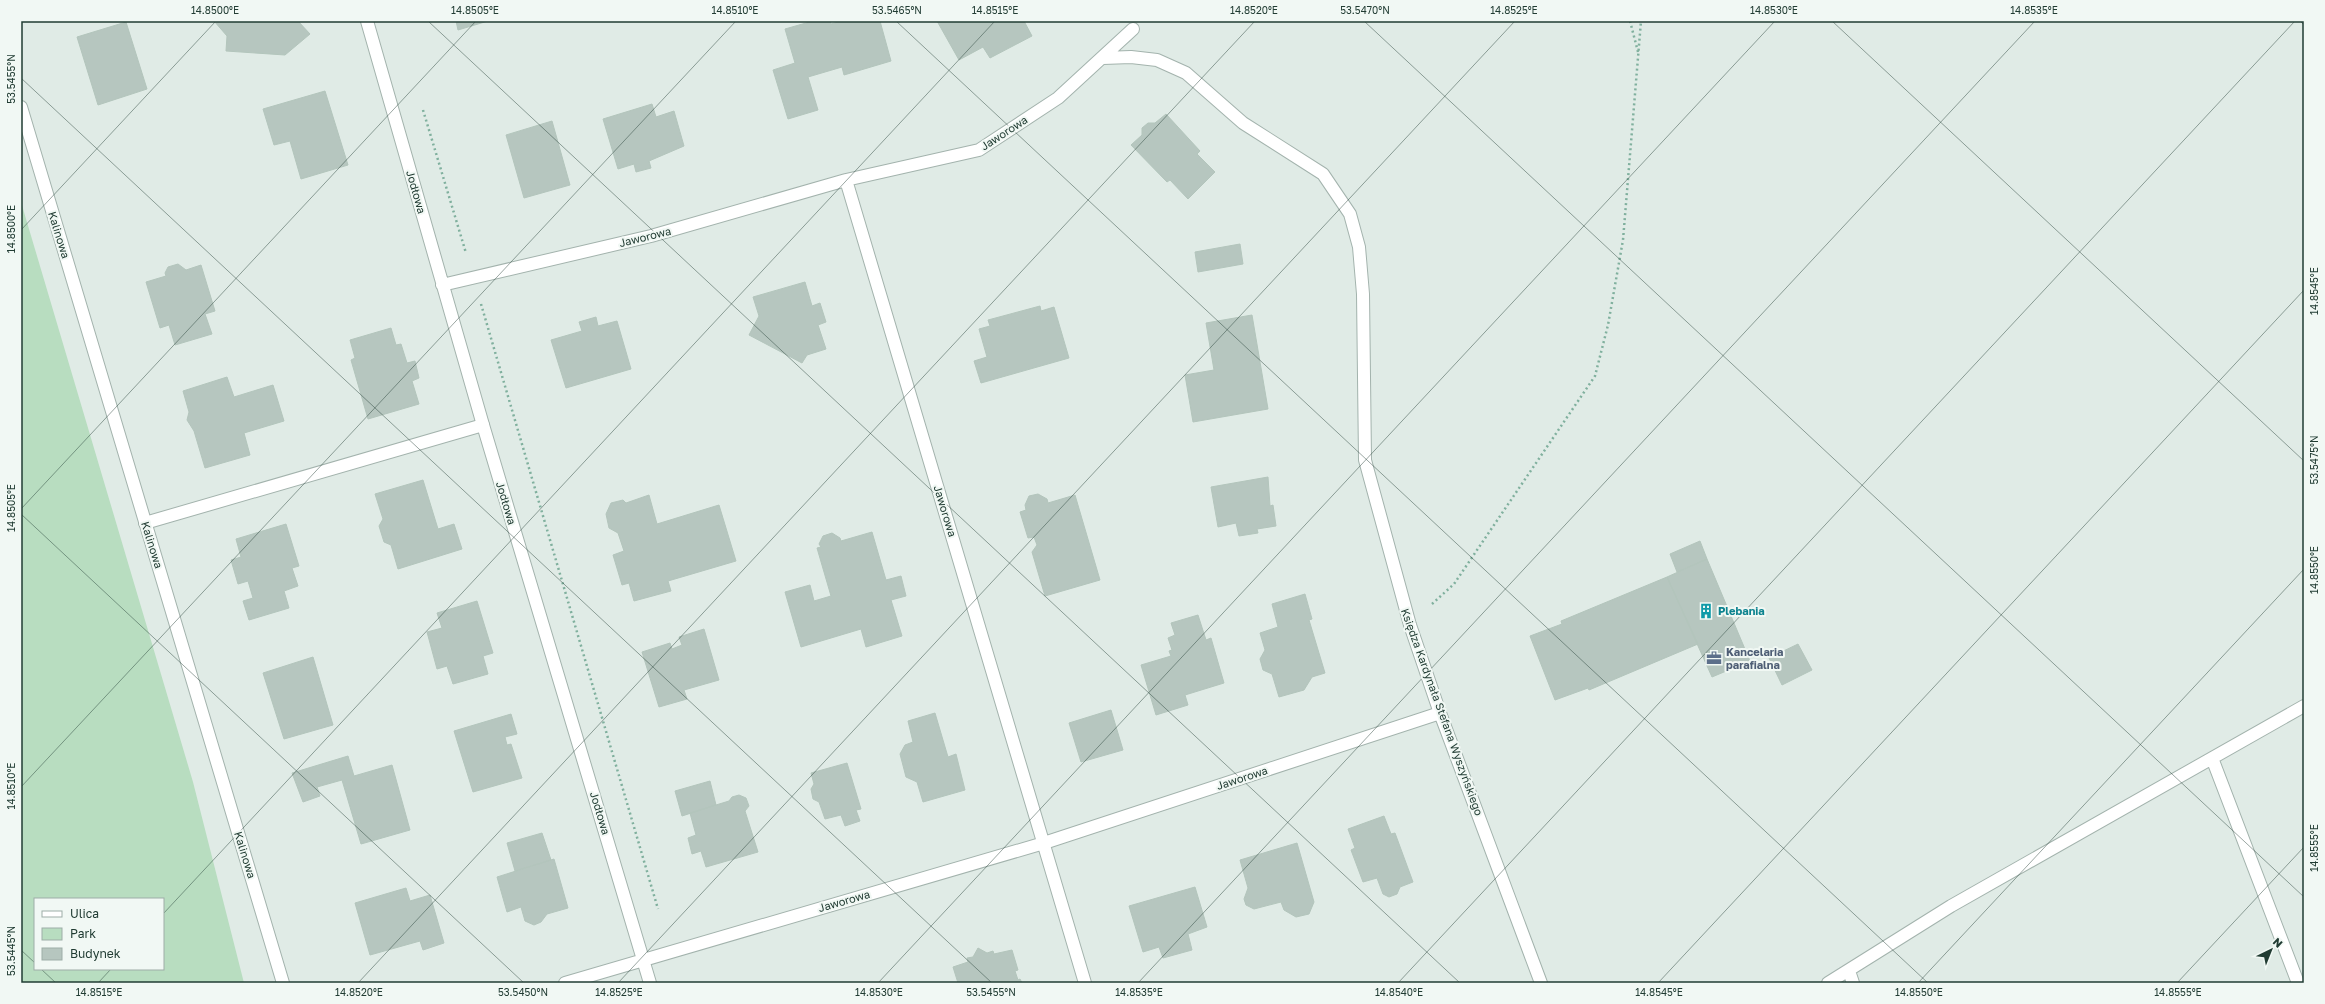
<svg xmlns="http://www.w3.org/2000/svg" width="2325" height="1004" font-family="'Golos Text',sans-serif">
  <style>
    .green { fill: #b8ddc0; fill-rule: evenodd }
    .building { fill: #b6c6bf; stroke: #b3c5bc }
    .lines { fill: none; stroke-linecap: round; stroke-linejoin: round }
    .service-casing { stroke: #a3b3ad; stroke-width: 14 }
    .minor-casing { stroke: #a3b3ad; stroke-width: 14 }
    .path { stroke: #80b09e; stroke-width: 2.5; stroke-dasharray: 2 3; stroke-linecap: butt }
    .service { stroke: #fff; stroke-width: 12 }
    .minor { stroke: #fff; stroke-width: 12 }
    .ticks { fill: none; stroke: #213c33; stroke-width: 1; stroke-opacity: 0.45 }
    .labels { text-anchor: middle; stroke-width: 4; stroke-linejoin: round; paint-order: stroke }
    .street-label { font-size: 11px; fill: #213c33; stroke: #f1f8f4 }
    .culture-label { font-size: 11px; font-weight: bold; fill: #0d838f; stroke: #f1f8f4; text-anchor: start }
    .service-label { font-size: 11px; font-weight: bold; fill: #4e5e75; stroke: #f1f8f4; text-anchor: start }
    .neatline { fill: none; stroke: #213c33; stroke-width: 1.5 }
    .ticks-label { font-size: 10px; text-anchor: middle; fill: #213c33 }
  </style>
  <rect width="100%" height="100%" fill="#e0ebe6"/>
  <path class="green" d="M21,202l172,580 51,201h-223zM35,899h128v70h-128z"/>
  <path class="building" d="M214,21h84l12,13 -25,21 -59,-4 1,-15z
    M456,21h32l-30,9z
    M813,21h17l1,3 11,-3h38l11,40 -47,14 -2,-8 -34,10 10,33 -30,9 -15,-49 22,-7 -10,-34z
    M937,21h87l8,15 -42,22 -7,-11 -24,13z
    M126,22l21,67 -49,16 -21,-68z
    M325,91l23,74 -47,14 -11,-38 -16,4 -11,-36z
    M652,104l4,13 18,-6 10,35 -35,15 2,7 -15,4 -2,-8 -16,5 -15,-50z
    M1166,114l34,37 -3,3 18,18 -27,27 -18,-19 -3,2 -36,-37 11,-10v-7l6,-5h7z
    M552,121l18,64 -46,13 -18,-63z
    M1240,244l3,20 -45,8 -3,-20z
    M178,264l8,6 15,-5 14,46 -10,3 7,20 -37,11 -6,-20 -9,3 -14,-46 20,-6 -1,-3 3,-6z
    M805,282l7,24 8,-3 6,19 -8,3 8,24 -19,6 -5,8 -53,-28 10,-19 -6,-19z
    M1040,306l1,5 13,-4 15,51 -88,25 -7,-22 13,-4 -8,-28 11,-3 -2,-6z
    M1252,315l16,94 -75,13 -8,-47 29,-5 -8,-47z
    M596,317l2,9 19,-5 14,48 -65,19 -15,-48 31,-9 -3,-9z
    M391,328l5,17 5,-1 6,19 8,-2 4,17 -7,3 7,23 -51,15 -17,-59 4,-2 -5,-18z
    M227,377l7,20 39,-12 11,36 -40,12 6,22 -45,13 -11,-37 -7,-11 2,-8 -6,-21z
    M1268,477l2,29 3,-1 3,21 -19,3 1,4 -19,3 -3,-13 -18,4 -7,-40z
    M423,480l15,49 16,-5 8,25 -64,20 -7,-24 -7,-3 -5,-16 4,-7 -8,-25z
    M1038,494l9,5 1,4 27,-8 25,85 -55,16 -13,-44 5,-7 -3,-8 -6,1 -8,-26 6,-2 -1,-5 4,-9z
    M649,495l8,29 62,-19 17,56 -68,20 3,10 -37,10 -5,-18 -7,2 -9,-30 11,-4 -6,-18 -9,-5 -3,-14 5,-11 12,-3 3,3z
    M286,524l13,42 -7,2 6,18 -14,5 5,17 -40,12 -6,-19 10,-3 -5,-17 -10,3 -7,-24 10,-3 -5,-18z
    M872,532l14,48 15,-4 5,20 -15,4 11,36 -36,11 -5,-18 -60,18 -16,-55 25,-7 4,16 17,-5 -14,-48 4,-1 -2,-3 4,-8 9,-3 8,5 1,3z
    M1700,541l7,18 -30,13 -7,-18z
    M1707,559l43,102 -38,16 -45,-100z
    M1667,577l31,67 -109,46 -1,-2 -33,12 -25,-64 32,-12 -1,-3z
    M1305,594l7,25 -3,1 16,53 -13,4 -8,13 -25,7 -7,-23 -9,-4 -3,-11 5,-9 -5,-17 18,-6 -6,-23z
    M477,601l16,52 -10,3 5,18 -35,10 -6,-18 -10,3 -10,-37 15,-4 -5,-15z
    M1198,615l8,25 5,-2 13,45 -39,12 3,10 -32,10 -15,-50 30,-9 -2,-5 3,-1 -4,-12 7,-3 -4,-12z
    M704,629l15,51 -35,10 3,9 -28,8 -17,-55 28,-9 2,6 10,-4 -3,-8z
    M1798,644l14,26 -30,15 -13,-27z
    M313,657l20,68 -49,14 -21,-66z
    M1111,710l12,40 -42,12 -12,-39z
    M935,713l13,44 8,-3 9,36 -42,12 -6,-20 -11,-5 -6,-23 5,-9 8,-3 -5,-21z
    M511,714l6,20 -12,3 2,8 4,-1 11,34 -49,14 -19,-61z
    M348,756l6,20 38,-11 18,65 -49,14 -19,-64 -25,7 3,9 -17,6 -11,-29z
    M847,763l14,46 -5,1 4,11 -15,5 -4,-11 -16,4 -6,-17 -6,-3 -2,-10 3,-5 -3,-11z
    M710,781l6,24 -34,11 -7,-25z
    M739,795l7,3 3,8 -4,5 13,41 -52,15 -5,-16 -9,3 -4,-16 8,-3 -6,-22 39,-12 3,-4z
    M1384,816l7,18 4,-1 18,49 -13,5 -3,7 -8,3 -6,-3 -6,-16 -14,4 -12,-32 4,-2 -7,-19z
    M542,833l9,27 -36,11 -8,-28z
    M1297,843l17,59 -5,12 -13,3 -12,-7 -3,-8 -27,7 -8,-4 -2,-6 4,-11 -8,-28z
    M554,859l14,49 -21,6 -6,8 -7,3 -9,-4 -4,-14 -14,5 -10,-35z
    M1195,887l12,40 -19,7 4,16 -29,8 -4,-11 -16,5 -14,-46z
    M406,888l4,13 20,-6 14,48 -21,7 -3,-9 -50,14 -15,-52z
    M978,948l9,5 6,-2 1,3 18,-4 6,20 -3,1 3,9 2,-1 2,4h-64l-5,-16 15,-5 -1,-4 6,-1z"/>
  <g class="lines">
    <g class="service-casing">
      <path id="service" d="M145,523l338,-98"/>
    </g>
    <g class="minor-casing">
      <path id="minor" d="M367,21l116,404 167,558
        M1103,58l28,-1 26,3 29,13 57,50 80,51 27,40 9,33 4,47 2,166 45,165 30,88 101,270
        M21,107l262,876
        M846,180l239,803
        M442,285l209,-49 195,-56 133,-30 79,-52 75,-69
        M2212,758l86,225
        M1849,971l4,12
        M565,983l479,-140 396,-130
        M1828,983l123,-77 353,-200"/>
    </g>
    <path class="path" d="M1630,21l8,31
      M423,110l43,143
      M481,304l177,605
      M1432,604l22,-20 141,-208 13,-51 15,-85 18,-219"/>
    <use href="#service" class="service"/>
    <use href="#minor" class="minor"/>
  </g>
  <path class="ticks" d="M428,21l1032,962M896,21l1032,962M1364,21l940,876M1832,21l472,440M2300,21l4,4M21,78l971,905M21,230l195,-209M21,509l455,-488M21,514l503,469M21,787l715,-766M163,914l832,-893M21,950l14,13M41,969l15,14M98,983l13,-14M358,983l897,-962M618,983l897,-962M878,983l897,-962M1138,983l897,-962M1398,983l897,-962M1658,983l646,-693M1918,983l386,-414M2177,983l127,-136"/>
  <defs>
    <g id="building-bare" transform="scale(1.2)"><path d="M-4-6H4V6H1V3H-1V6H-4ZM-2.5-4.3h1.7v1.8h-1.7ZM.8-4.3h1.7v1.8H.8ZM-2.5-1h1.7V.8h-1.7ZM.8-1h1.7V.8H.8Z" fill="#0f9aa8" stroke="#f1f8f4" stroke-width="2.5" paint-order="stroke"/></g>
    <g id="office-bare" transform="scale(1.2)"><path d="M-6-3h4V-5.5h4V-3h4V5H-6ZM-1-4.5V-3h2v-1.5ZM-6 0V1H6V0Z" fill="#5c6f8a" stroke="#f1f8f4" stroke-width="2.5" paint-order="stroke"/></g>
  </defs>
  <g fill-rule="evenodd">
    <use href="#building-bare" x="1706" y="611"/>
    <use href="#office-bare" x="1714" y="658"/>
  </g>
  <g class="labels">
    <g class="street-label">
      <text transform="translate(1004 133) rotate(-33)" y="4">Jaworowa</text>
      <text transform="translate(416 192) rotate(74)" y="4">Jodłowa</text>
      <text transform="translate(59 235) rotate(73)" y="4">Kalinowa</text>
      <text transform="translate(645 237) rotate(-14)" y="4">Jaworowa</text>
      <text transform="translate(506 503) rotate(73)" y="4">Jodłowa</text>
      <text transform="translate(945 511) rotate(73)" y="4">Jaworowa</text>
      <text transform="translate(152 545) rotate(73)" y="4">Kalinowa</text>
      <text transform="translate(1442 712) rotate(70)" y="4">Księdza Kardynała Stefana Wyszyńskiego</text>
      <text transform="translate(1242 778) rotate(-18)" y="4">Jaworowa</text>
      <text transform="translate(600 813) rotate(73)" y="4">Jodłowa</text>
      <text transform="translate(245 855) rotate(73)" y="4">Kalinowa</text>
      <text transform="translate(844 901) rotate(-16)" y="4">Jaworowa</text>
    </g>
    <g class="culture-label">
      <text x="1718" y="615">Plebania</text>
    </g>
    <g class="service-label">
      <text x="1726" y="656">Kancelaria<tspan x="1726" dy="13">parafialna</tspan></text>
    </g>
  </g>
  <rect width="2325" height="1004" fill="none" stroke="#f1f8f4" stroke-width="44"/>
  <rect x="34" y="898" width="130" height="72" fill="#f1f8f4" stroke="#9eada7"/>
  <rect x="42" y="911" width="20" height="6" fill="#ffffff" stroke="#9eada7"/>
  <text x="70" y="918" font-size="12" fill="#213c33">Ulica</text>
  <rect x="42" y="928" width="20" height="12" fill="#b8ddc0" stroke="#9eada7"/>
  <text x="70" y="938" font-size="12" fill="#213c33">Park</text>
  <rect x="42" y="948" width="20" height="12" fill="#b6c6bf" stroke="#9eada7"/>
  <text x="70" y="958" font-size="12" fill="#213c33">Budynek</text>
  <g transform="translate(2271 950) rotate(43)" stroke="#f1f8f4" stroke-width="3" paint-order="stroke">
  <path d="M0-3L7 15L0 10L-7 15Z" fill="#213c33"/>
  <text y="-6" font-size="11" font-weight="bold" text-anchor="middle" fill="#213c33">N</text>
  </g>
  <rect x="22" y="22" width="2281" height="960" class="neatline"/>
  <g class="ticks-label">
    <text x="215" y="14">14.8500°E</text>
    <text x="475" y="14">14.8505°E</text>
    <text x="735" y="14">14.8510°E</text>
    <text x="897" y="14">53.5465°N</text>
    <text x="995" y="14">14.8515°E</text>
    <text x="1254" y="14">14.8520°E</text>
    <text x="1365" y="14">53.5470°N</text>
    <text x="1514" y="14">14.8525°E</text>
    <text x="1774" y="14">14.8530°E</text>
    <text x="2034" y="14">14.8535°E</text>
    <text transform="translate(11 79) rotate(-90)" y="4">53.5455°N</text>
    <text transform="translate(11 229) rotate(-90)" y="4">14.8500°E</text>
    <text transform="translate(2314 291) rotate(-90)" y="4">14.8545°E</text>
    <text transform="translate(2314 460) rotate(-90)" y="4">53.5475°N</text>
    <text transform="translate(11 508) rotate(-90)" y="4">14.8505°E</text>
    <text transform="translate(2314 570) rotate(-90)" y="4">14.8550°E</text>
    <text transform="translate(11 786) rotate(-90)" y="4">14.8510°E</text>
    <text transform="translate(2314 848) rotate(-90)" y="4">14.8555°E</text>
    <text transform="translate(11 951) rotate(-90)" y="4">53.5445°N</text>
    <text x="99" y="996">14.8515°E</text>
    <text x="359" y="996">14.8520°E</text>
    <text x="523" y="996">53.5450°N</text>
    <text x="619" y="996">14.8525°E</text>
    <text x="879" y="996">14.8530°E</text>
    <text x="991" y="996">53.5455°N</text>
    <text x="1139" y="996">14.8535°E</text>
    <text x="1399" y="996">14.8540°E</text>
    <text x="1659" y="996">14.8545°E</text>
    <text x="1919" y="996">14.8550°E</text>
    <text x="2178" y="996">14.8555°E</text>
  </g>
</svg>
